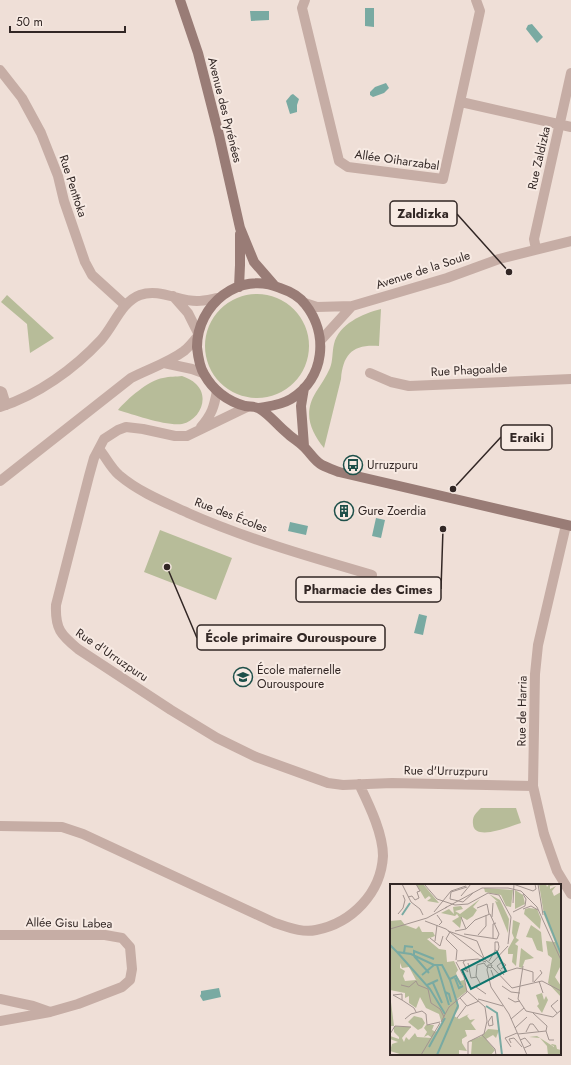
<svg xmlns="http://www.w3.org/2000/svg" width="571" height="1065" font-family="Jost,sans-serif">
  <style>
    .green { fill: #b7bc99 }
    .water { fill: #79aaa2 }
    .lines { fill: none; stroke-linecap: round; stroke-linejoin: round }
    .minor { stroke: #c6ada5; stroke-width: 10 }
    .tertiary { stroke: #c6ada5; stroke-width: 10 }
    .secondary { stroke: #997c76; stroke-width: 10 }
    .labels { text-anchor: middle; stroke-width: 4; stroke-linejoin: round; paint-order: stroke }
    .street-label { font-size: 12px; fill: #322725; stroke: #f7eae3 }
    .poi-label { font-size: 12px; fill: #322725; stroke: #f7eae3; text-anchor: start }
    .inset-river { fill: none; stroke: #79aaa2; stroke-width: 2 }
    .inset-road { fill: none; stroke: #a39590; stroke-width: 1 }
    .view { fill: #0f766e; fill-opacity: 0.15; stroke: #0f766e; stroke-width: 2 }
    .inset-edge { fill: none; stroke: #322725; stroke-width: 2 }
    .leader { fill: none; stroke: #322725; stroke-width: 1.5 }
    .callout-dot { fill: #322725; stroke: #f7eae3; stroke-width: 1.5 }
    .callout { fill: #f7eae3; stroke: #322725; stroke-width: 1.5 }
    .callout-label { font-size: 13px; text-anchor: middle; font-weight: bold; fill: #322725 }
  </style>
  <rect width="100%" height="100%" fill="#efdfd7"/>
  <path class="green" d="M205 346a52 52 0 1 1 104 0a52 52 0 1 1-104 0Z
    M7,295l47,43 -24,15 -3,-29 -26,-22z
    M381,309l-2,37c-26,-2 -36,8 -38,33l-17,69c-14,-18 -21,-35 -8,-56 5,-8 10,-15 14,-24 3,-7 2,-16 4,-24 5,-20 28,-30 47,-35z
    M182,376c5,2 10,4 14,8 14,13 4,36 -14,40 -17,2 -47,-9 -64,-14 9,-11 31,-30 45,-32 7,-2 13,-1 19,-2z
    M160,530l72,28 -16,42 -72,-28z
    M481,808h35l5,15c-10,3 -47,19 -48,1 -1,-8 3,-11 8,-16z"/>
  <path class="water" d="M365,8h9v19l-9,-1z
    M250,11h19v9l-18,1z
    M532,24l11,13 -6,6 -11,-14 2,-4z
    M386,83l3,5 -5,5 -11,4 -3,-2v-3l5,-5z
    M293,94l6,5 -2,6v7l-7,2 -4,-13 5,-6z
    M376,518l9,2 -4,18 -9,-2z
    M290,522l18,4 -2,9 -18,-4z
    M419,614l8,2 -4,19 -9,-2z
    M219,988l2,9 -18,4 -3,-5 1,-2v-3z"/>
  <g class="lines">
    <path class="minor" d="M305,0l-3,8 37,153 9,6 95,12 37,-168 -4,-11
      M0,70l22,28 19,35 17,43 6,25 21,61 7,13 33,30
      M461,102l110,25
      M536,249l-2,-10 37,-166
      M370,373l21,9 18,4 162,-7
      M0,391l2,1 4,13
      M247,407l-60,29h-12l-32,-7 -17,-2 -8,3 -14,9 -10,19 -5,18 -33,129c-1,24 5,30 22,44l93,61 46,28 39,19 72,26 15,2 49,-2 141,3
      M201,427c11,-13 13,-20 16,-36
      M99,449c7,8 11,18 20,26 20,17 45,27 69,38 59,26 122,44 184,62
      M566,525l-28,120 -3,29 -2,112 11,48 13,37 14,23
      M0,826l62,1 21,7 192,89c13,4 27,10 41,7 36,-7 65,-37 67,-74 0,-23 -14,-51 -24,-72
      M0,935h105l17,3 8,9 2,22 -2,11 -8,7 -44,17 -28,8 -50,9
      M0,999l33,7 17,6"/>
    <path class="tertiary" d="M173,296l15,17 10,20
      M305,303l12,4 35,-1 95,-28 52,-19 72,-18
      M321,340l31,-34
      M164,363l28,6 11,4
      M0,407c38,-12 74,-38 101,-67 13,-14 20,-38 39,-45 19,-7 38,6 57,6 7,0 15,-2 21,-3
      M0,481l131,-103c17,-9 37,-15 53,-27 5,-4 9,-9 13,-14"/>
    <path class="secondary" d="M180,0l18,53 21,82 21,93 14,34 20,23
      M239,287l1,-22v-31
      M304,388l-3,18 3,40
      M259,408c11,-2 22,-3 32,-9 34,-21 38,-65 14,-95 -6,-8 -16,-13 -25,-16 -41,-18 -83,17 -83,59 1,9 2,19 7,27 9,16 23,27 41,32 5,1 11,0 15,3 10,6 18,17 27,24 5,5 11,8 16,13 7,6 11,15 19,19 6,3 12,5 17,7l232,54"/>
  </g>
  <defs>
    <g id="bus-ring" transform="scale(1)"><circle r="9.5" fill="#f7eae3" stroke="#1e504a" stroke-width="1.5"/><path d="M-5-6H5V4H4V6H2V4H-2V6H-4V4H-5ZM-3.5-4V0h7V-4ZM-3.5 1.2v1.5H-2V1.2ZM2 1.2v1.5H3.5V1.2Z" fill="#1e504a"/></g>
    <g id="building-ring" transform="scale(1)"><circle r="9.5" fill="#f7eae3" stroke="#1e504a" stroke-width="1.5"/><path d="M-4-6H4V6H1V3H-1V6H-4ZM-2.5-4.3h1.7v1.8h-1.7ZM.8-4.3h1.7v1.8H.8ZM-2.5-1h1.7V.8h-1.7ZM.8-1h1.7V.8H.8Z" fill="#1e504a"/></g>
    <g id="school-ring" transform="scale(1)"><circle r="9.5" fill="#f7eae3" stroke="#1e504a" stroke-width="1.5"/><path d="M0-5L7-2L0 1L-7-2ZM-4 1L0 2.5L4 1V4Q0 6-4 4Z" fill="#1e504a"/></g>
  </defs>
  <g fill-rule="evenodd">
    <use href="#bus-ring" x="353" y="465"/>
    <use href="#building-ring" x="344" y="511"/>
    <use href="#school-ring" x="243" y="677"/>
  </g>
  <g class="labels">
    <g class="street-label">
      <text transform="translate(225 110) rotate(76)" y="4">Avenue des Pyrénées</text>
      <text transform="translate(539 158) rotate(-77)" y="4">Rue Zaldizka</text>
      <text transform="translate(397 160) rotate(8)" y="4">Allée Oiharzabal</text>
      <text transform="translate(73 186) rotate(72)" y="4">Rue Penttoka</text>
      <text transform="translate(423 270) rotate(-18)" y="4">Avenue de la Soule</text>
      <text transform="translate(469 370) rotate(-3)" y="4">Rue Phagoalde</text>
      <text transform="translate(231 515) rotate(21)" y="4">Rue des Écoles</text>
      <text transform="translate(112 655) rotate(34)" y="4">Rue d'Urruzpuru</text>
      <text transform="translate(522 711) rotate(-89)" y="4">Rue de Harria</text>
      <text transform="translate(446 771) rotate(1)" y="4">Rue d'Urruzpuru</text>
      <text transform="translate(69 923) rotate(1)" y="4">Allée Gisu Labea</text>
    </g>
    <g class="poi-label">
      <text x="367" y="469">Urruzpuru</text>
      <text x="358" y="515">Gure Zoerdia</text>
      <text x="257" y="674">École maternelle<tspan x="257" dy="14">Ourouspoure</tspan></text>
    </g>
  </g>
  <g transform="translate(390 884)">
    <rect width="171" height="171" fill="#efdfd7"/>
    <path d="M26,0h7l16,19 -12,-2 4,-3 -2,-2 -4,3zM149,0h7l1,3 2,-3h10l-9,2v3l6,-3 -4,5 2,5 7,-4v73l-6,12 6,9v11l-13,-14 4,-25 -4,-3 -2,-14 9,1 -11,-27zM94,4l29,2 -2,17 -5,-1 -5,-11 -16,-3zM125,6l8,5 2,9 -10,5zM99,10l11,6 9,19 -1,14 -13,-32 3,1zM90,15l-7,8 4,3 -4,6 -6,4 -5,-3 -2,11 -8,-7 7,-4 -2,-3 -2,2 -14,-3 8,-4 5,5 -1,-7 8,-1 2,3 -8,2 5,3zM139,24l8,1 4,10 -1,10 -16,-15 1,-5zM11,36l4,5 11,4 3,-3 3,6h11l2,4 -8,3 12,10 7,1 1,12 7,-1 4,9 -2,3 1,3 3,5 4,-1 3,11 -10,8 2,9 -5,8 5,3 10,-5 -2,2 3,4 5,-1 -4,4 5,7h-11l2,6 -5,3v4l5,8 -8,-1v5h-56l-13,-4 2,-7 6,-2 -8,-3v-3l9,3v-2l-5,-5v-6h-4v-32l4,32 17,1 -9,11 2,4 2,-5 3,3 6,-7 2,4 15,1 -4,-3 -4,2 3,-5 -3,-4 2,-3h8l-2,5 4,2 6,-8 -3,-10 -13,-6 -6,-11 -4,11 -7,-5v-7l-4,2v-5l-15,-3v-69zM10,79l2,5 7,-1 7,13 -11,1 -2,-5 2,-5 -5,-3zM123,36l7,3 -4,15 3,2 -4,4 3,2 -2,20 -4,-4 1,-8h-5v-5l6,-11 -2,-5zM141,41l10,7 2,20 -6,-2 -5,-12 -6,-1zM131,64l13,10 -9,2 -3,8 -3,-1zM152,109l2,7 2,-4 2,4 -6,13 -5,-7 2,-2 -3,-9zM24,132l8,2 3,5 -3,5 -4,2 -10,-8zM98,145l11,1 -3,8 -3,-3 -7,4 9,11 -4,5h-20l1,-13 -3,-1 13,-5zM147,152l17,11v-1l-3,-1 1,-1 4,1 1,4 4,1v5h-13l-1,-9 -7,-8 -11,-1z" fill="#b7bc99" fill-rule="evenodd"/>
    <path class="inset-river" d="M154,27l17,43M12,31l8,-12M0,61l7,7 14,2 23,11h8l8,15 8,26 -21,49M7,68l33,37 15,25M14,69l1,-7 8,1M24,71v-4l20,8M24,72l15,17M47,81l12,40M32,91l12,-10M65,94l4,10 4,-2M60,95l6,-3 5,9M43,99l9,20M37,101l11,-5M55,108l4,2 2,8M96,122l11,7 5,42M39,163l16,-29"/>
    <path class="inset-road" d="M12,0l9,18 9,7 3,6M34,0l13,15 18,6 13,-1 20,-11 11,2 12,22 -3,27M46,0h18M123,0l20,7 3,-2 -1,-5M148,0l5,31M77,3l-16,5 -1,7 13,3 10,-9M71,12l10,-12M18,13l4,-1 3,4 4,-2 -2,-6 3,-1 -4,-7M123,19l1,-19M55,24l37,-20h26l13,3 16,16 24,53M87,24l10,-4 2,10M133,25l8,-3 7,4M44,28l17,-21 15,-5M123,28l12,-6 1,-7 -3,-5M8,30l5,-6 2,-8 -2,-5M47,31l5,7 -3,3M71,33l5,12M102,33l1,-14M35,37l21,8 45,35M0,45l37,-11 20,-11M58,47l29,10 7,17M65,47l11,-2 9,-9 15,-6 9,20 -2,5 -33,-5M60,48l-4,7 11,11 -1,10M88,51l8,-9v-11M40,54l10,8 3,-10M103,54v-14l3,-1M45,57l2,-16M105,58h3l1,5 -1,4 -3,-1M67,77l21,-2 8,3M99,77l6,-10v-9M78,79l3,15 6,-1M101,80l17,-18M133,82l-5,33 8,12 27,6 8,-7M98,83l3,1 1,-3h-4l-1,5 4,17 18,27 18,41M102,83l20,21 30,-7 19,10M73,85l5,3 -5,-10 3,-2M111,85l5,-4 -4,-3 -5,4 7,9M133,85l10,3v10M108,90l19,-6 6,1M99,96l5,-2 -3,-8M149,97l4,12M144,98l8,-9 -2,-3M90,99l-4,-7 1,-11 7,-2 3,4M11,101l8,2 7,-6 2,4 10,4 3,14 9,6 4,8M112,102l9,6 9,1M77,107l18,16 2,14 -3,13 -16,8v13M96,110l-10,-7 13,-8M70,114l7,8 12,-5M118,114l7,4 5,-1M88,115l25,7M12,116l-9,-5 9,-1v6l12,8 2,4M143,129l14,13 -1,5M167,129l-6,-7 7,-6M67,134l9,-12M15,135l6,-5 11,-3 4,3 1,11 13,-3M121,135l13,-11M51,138l8,-15 18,-15 -3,-15 -8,-15M98,138l1,4 4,-1 -1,-9 -4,6M125,144l12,-11M156,147l3,9h5M136,148l4,-8h3l6,8M0,150l5,-8 16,1M128,150l28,-3M92,151l13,14 1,6M130,156l5,-2 6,7 -7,3M121,159l-2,-4 5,-1 8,9M121,163l-6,-9 12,-5M31,171l19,-32"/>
    <path class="view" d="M107,68l9,19 -35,18 -9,-19z"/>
    <rect width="171" height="171" class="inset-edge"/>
  </g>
  <path class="leader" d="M509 272L457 214M453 489L501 437M443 529L441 589M167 567L197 638"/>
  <g class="callout-dot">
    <circle cx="509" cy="272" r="4"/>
    <circle cx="453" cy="489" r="4"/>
    <circle cx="443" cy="529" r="4"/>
    <circle cx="167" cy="567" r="4"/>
  </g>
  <g class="callout">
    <rect x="390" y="201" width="67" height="25" rx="4"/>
    <rect x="501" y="425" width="51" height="25" rx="4"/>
    <rect x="296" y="577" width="145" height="25" rx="4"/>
    <rect x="197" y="625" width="188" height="25" rx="4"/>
  </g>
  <g class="callout-label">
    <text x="423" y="218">Zaldizka</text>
    <text x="527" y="442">Eraiki</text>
    <text x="368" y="594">Pharmacie des Cimes</text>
    <text x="291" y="642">École primaire Ourouspoure</text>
  </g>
  <path d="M10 26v6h115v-6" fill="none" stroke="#322725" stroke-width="2"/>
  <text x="16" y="26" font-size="12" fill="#322725" stroke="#f7eae3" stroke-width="3" paint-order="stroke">50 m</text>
</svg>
